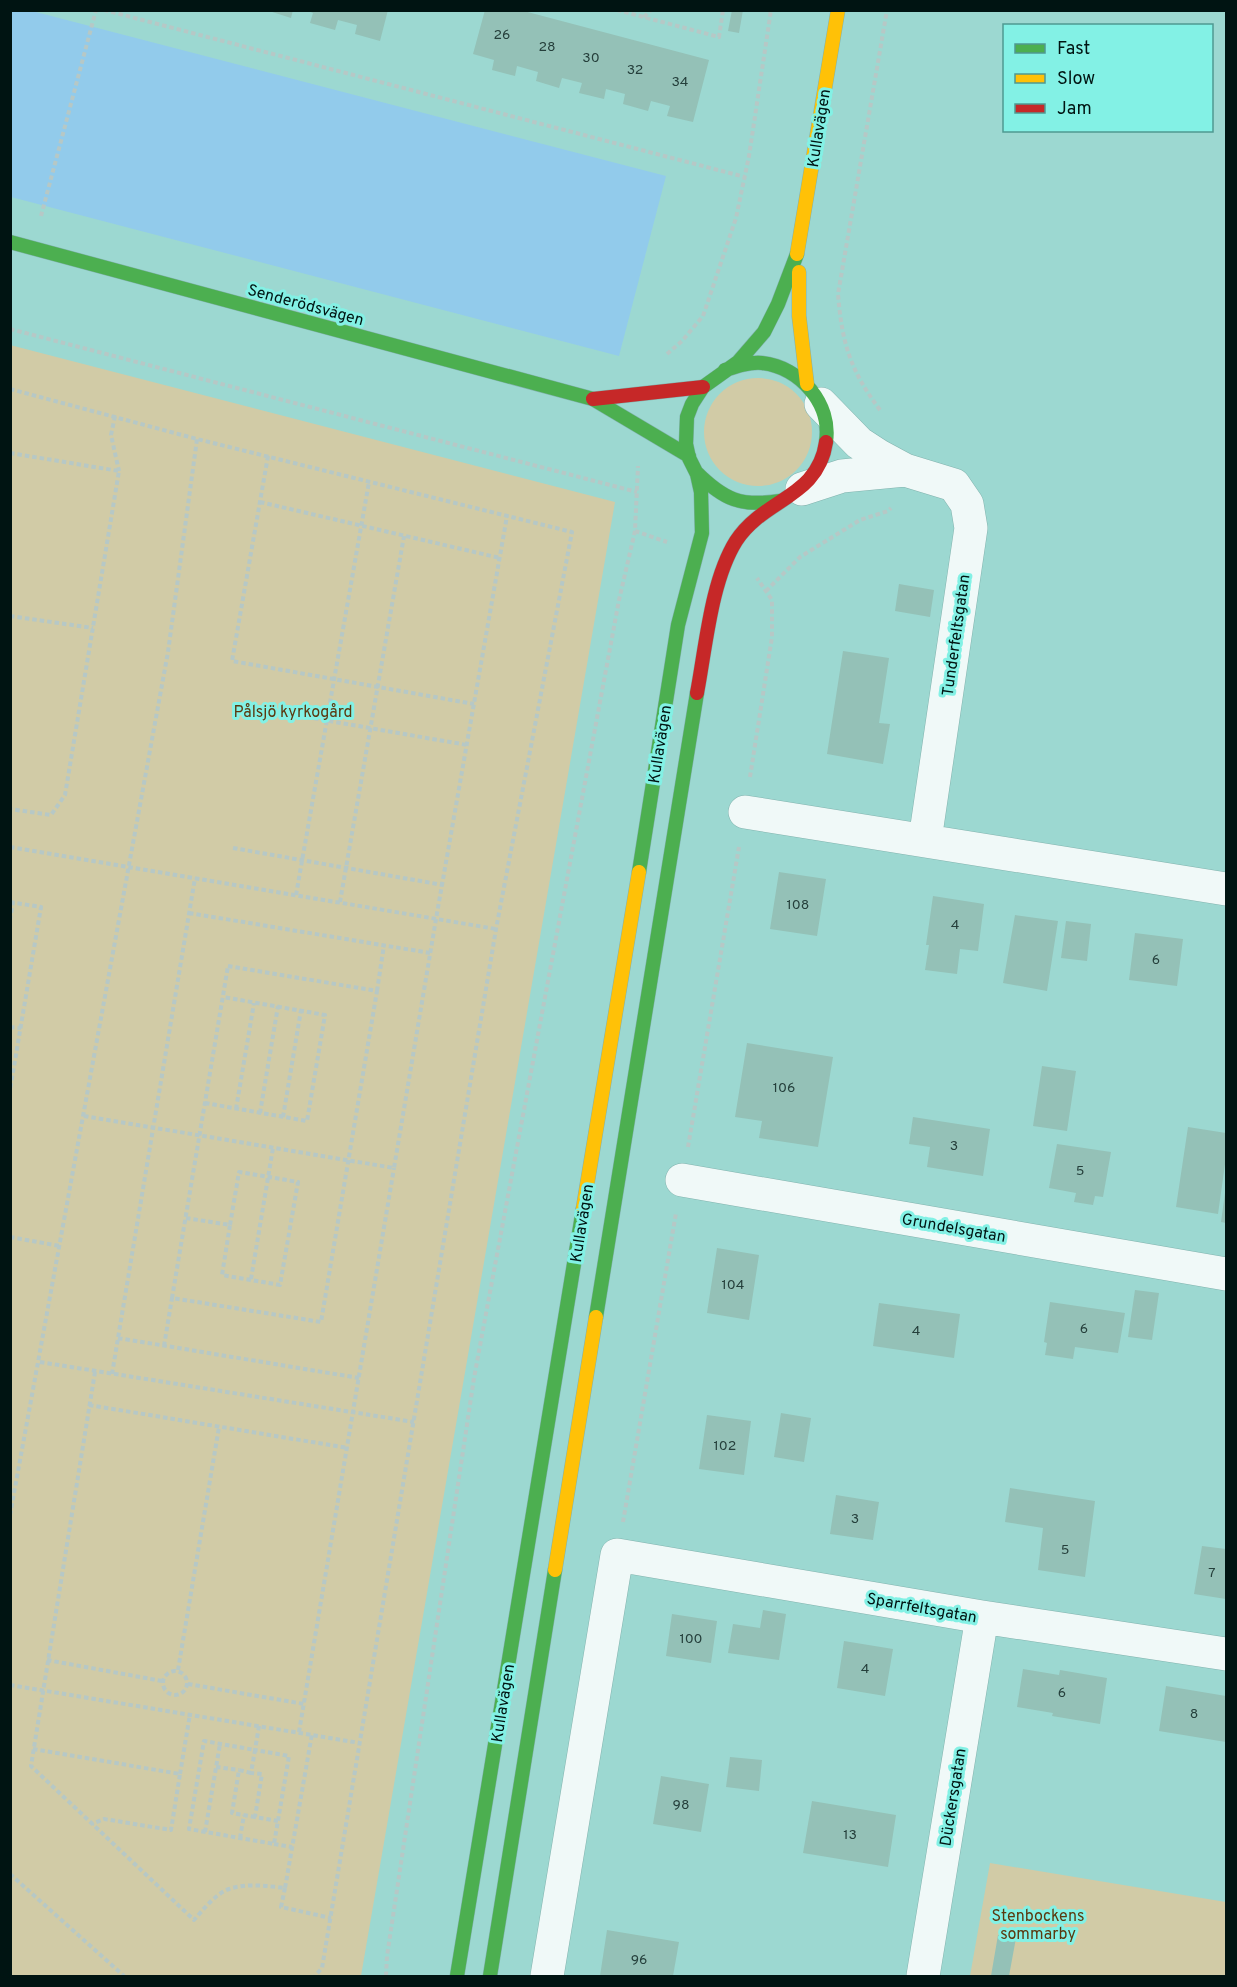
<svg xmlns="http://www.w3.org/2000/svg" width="1237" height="1987" font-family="Overpass,sans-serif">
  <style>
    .green { fill: #d1cba6 }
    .water { fill: #92cbeb }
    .building { fill: #94c1b7 }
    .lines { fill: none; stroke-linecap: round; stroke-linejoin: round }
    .street-casing { stroke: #82b3ae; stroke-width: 34 }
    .fast-casing { stroke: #82b3ae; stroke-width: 15 }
    .slow-casing { stroke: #82b3ae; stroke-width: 15 }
    .jam-casing { stroke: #82b3ae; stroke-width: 15 }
    .path { stroke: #b6c8c6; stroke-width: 4; stroke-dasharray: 4.5 3; stroke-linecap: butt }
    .street { stroke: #f0f9f8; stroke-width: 33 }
    .fast { stroke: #4caf50; stroke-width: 14 }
    .slow { stroke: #ffc107; stroke-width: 14 }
    .jam { stroke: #c62828; stroke-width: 14 }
    .labels { text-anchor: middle; stroke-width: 6; stroke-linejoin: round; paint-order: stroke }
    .number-label { font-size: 14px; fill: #253f3b }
    .street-label { font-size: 16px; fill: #001412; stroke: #83f1e5 }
    .park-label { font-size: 16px; fill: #5b380f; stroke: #83f1e5 }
  </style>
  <rect width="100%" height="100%" fill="#9cd8d1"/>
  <path class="green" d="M10,345l605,157 -254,1474h-350z
    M704 432a54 54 0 1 1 108 0a54 54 0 1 1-108 0Z
    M990,1863l236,39v74h-256z"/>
  <path class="water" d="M10,11h22l634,165 -47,180 -608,-159z"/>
  <path class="building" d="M266,10h27l-2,8z
    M306,10h82l-8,31 -25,-7 2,-9 -19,-5 -3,10 -25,-7 3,-10z
    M485,10h35l189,50 -16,62 -26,-6 3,-10 -19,-5 -3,10 -25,-7 2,-10 -19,-5 -2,10 -25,-6 3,-10 -20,-5 -3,10 -23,-7 2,-9 -21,-6 -2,10 -23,-6 2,-10 -21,-6z
    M732,10h11l-4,23 -11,-2z
    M899,584l35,6 -4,27 -35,-6z
    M843,651l46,7 -10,65 11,1 -7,40 -56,-10z
    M779,872l47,7 -9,57 -47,-7z
    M933,896l51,8 -6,47 -18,-2 -3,25 -32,-4 4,-25h-3z
    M1015,915l43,6 -11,70 -44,-8z
    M1066,921l25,3 -4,37 -26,-3z
    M1135,933l48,6 -6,47 -48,-6z
    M747,1043l86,14 -15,90 -59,-9 3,-17 -27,-4z
    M1042,1066l34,5 -9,60 -34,-5z
    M913,1117l77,12 -7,47 -56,-9 3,-20 -21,-3z
    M1188,1127l38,6v24l-8,57 -42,-7z
    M1057,1144l54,8 -8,45 -8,-1 -2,9 -19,-3 2,-9 -27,-5z
    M1225,1193h1v30l-5,-1z
    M717,1248l42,7 -10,65 -42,-7z
    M1135,1290l24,3 -7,47 -24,-3z
    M1050,1302l75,11 -7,40 -43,-6 -2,12 -28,-4 2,-12 -3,-1z
    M879,1303l81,11 -6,44 -81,-12z
    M781,1413l30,5 -7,44 -30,-5z
    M707,1415l44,6 -7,54 -45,-6z
    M1010,1488l85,13 -10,76 -47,-7 5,-42 -38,-6z
    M836,1495l43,7 -6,38 -43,-6z
    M1202,1546l24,3v50l-32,-5z
    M763,1610l23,4 -7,46 -51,-7 5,-29 27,4z
    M672,1614l45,7 -6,42 -45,-7z
    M844,1641l49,8 -8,47 -48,-8z
    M1023,1669l36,6 1,-5 47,8 -7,46 -48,-8 1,-3 -36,-6z
    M1166,1686l60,10v46l-67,-11z
    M730,1757l32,3 -3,31 -33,-4z
    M661,1776l48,8 -8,48 -48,-8z
    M812,1801l84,14 -8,52 -85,-14z
    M607,1930l72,12 -6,34h-73z
    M998,1935l18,3 -7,38h-18z"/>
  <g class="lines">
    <g class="street-casing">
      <path id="street" d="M821,404l38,39 20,13 26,14 49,15 13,19 4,24 -46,312
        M802,489l40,-13 63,-6
        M745,812l481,77
        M682,1180l544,94
        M547,1976l70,-421 365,62 244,37
        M923,1976l59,-359"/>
    </g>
    <g class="fast-casing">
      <path id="fast" d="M10,242l583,157 96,57
        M725,370c12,-4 24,-8 37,-7 38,4 70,41 64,79
        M696,472c28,28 45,35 84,29
        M639,872l39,-247 24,-92 -1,-41 -4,-18 -8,-16 -3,-14 1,-27 5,-13 11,-17 35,-25 26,-30 14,-28 19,-50
        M596,1317l101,-624
        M457,1976l126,-767
        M490,1976l65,-406"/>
    </g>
    <g class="slow-casing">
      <path id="slow" d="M797,254l41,-244
        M799,272v44l8,68
        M583,1209l56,-337
        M555,1570l41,-253"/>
    </g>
    <g class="jam-casing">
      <path id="jam" d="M593,399l110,-12
        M697,693c9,-47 14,-112 39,-152 28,-43 82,-43 90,-99"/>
    </g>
    <path class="path" d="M104,10l641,167
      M617,10l102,27 4,-27
      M644,17l7,-7
      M41,216l55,-206
      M10,329l627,163
      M667,354l15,-13 21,-25 33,-98 13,-62 22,-146
      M10,389l187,50 375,93 -76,397 -174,1039 -7,8
      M880,410c-30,-40 -38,-67 -42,-116l49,-284
      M115,416l-4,19 8,36
      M10,453l109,18 -54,324 -14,20 -41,-6
      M268,456l-36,205 242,43
      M260,502l240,56
      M635,531l32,11
      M766,591l34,-34 60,-37 28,-9 3,-3
      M10,616l83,12
      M255,708l212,37
      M750,777l22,-140v-37l-15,-22
      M10,847l486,82
      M233,848l210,37
      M296,895l73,-413
      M10,902l31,5 -31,183
      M340,902l64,-366
      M189,913l241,40
      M10,920l3,-18
      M228,966l149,25 -56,331 -149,-24z
      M377,991l7,-46
      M10,1027l11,1
      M205,1103l102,18 18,-106 -102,-18
      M236,1109l18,-106
      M260,1113l18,-107
      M84,1116l310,52 42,-249 71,-403
      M283,1117l18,-107
      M688,1147l51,-300
      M186,1218l44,7 -8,50 58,10 18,-103 -59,-10 -9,53
      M10,1237l50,9
      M251,1279l22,-131
      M118,1338l241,40
      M164,1346l8,-48
      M40,1362l374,60
      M95,1372l-64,394 163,154c9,-10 21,-26 35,-31 17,-6 39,-3 56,-1l27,-154
      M112,1374l83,-496
      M89,1405l259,43
      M10,1515l158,-863 29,-213
      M623,1522l53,-309
      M47,1660l115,21
      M178,1670l41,-243
      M163 1683a12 12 0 1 1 24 0a12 12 0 1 1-24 0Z
      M188,1684l116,20
      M10,1685l350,58
      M259,1726l-4,24 34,6 -15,88 -85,-15 15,-88 51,9 -4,23 11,1 -7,43 23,4
      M299,1732l95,-564
      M33,1749l147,25 -9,56 -67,-11 -12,5
      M216,1767l23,3
      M251,1773l-12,-3 -7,43 23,4
      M180,1774l10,-60
      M205,1832l15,-88
      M240,1838l4,-23
      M274,1844l18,3
      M10,1874l114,102
      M285,1888l-4,19 50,11
      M386,1976l1,-20 87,-578 145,-778 16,-69 3,-65"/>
    <use href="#street" class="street"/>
    <use href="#fast" class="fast"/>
    <use href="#slow" class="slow"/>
    <use href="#jam" class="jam"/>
  </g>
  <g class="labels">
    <g class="number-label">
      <text x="502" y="39">26</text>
      <text x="547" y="51">28</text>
      <text x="591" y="62">30</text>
      <text x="635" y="74">32</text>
      <text x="680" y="86">34</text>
      <text x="798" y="909">108</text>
      <text x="955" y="929">4</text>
      <text x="1156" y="964">6</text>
      <text x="784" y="1092">106</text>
      <text x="954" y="1150">3</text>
      <text x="1080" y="1175">5</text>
      <text x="733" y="1289">104</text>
      <text x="1084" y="1333">6</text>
      <text x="916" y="1335">4</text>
      <text x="725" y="1450">102</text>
      <text x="855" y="1523">3</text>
      <text x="1065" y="1554">5</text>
      <text x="1212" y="1577">7</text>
      <text x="691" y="1643">100</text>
      <text x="865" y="1673">4</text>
      <text x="1062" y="1697">6</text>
      <text x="1194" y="1718">8</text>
      <text x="681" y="1809">98</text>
      <text x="850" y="1839">13</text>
      <text x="639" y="1964">96</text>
    </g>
    <g class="street-label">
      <text transform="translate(818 128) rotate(-81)" y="6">Kullavägen</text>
      <text transform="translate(306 304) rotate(15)" y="6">Senderödsvägen</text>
      <text transform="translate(955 635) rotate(-82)" y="6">Tunderfeltsgatan</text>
      <text transform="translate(659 744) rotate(-81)" y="6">Kullavägen</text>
      <text transform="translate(581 1223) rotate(-81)" y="6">Kullavägen</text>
      <text transform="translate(954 1227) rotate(10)" y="6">Grundelsgatan</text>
      <text transform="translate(922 1607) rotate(10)" y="6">Sparrfeltsgatan</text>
      <text transform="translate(502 1703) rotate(-81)" y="6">Kullavägen</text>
      <text transform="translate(952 1797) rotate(-81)" y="6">Dückersgatan</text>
    </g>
    <g class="park-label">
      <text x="293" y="717">Pålsjö kyrkogård</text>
      <text x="1038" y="1921">Stenbockens<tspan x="1038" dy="18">sommarby</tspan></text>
    </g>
  </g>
  <rect width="1237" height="1987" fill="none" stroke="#001412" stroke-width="24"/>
  <rect x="1003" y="24" width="210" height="108" fill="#83f1e5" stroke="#4f9991" stroke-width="1.5"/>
  <rect x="1015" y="44" width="30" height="9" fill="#4caf50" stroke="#4f9991" stroke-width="1.5"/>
  <text x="1057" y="54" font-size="18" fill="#001412">Fast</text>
  <rect x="1015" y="74" width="30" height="9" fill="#ffc107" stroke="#4f9991" stroke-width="1.5"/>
  <text x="1057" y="84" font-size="18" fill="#001412">Slow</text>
  <rect x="1015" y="104" width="30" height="9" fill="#c62828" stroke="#4f9991" stroke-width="1.5"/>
  <text x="1057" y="114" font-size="18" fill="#001412">Jam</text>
</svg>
